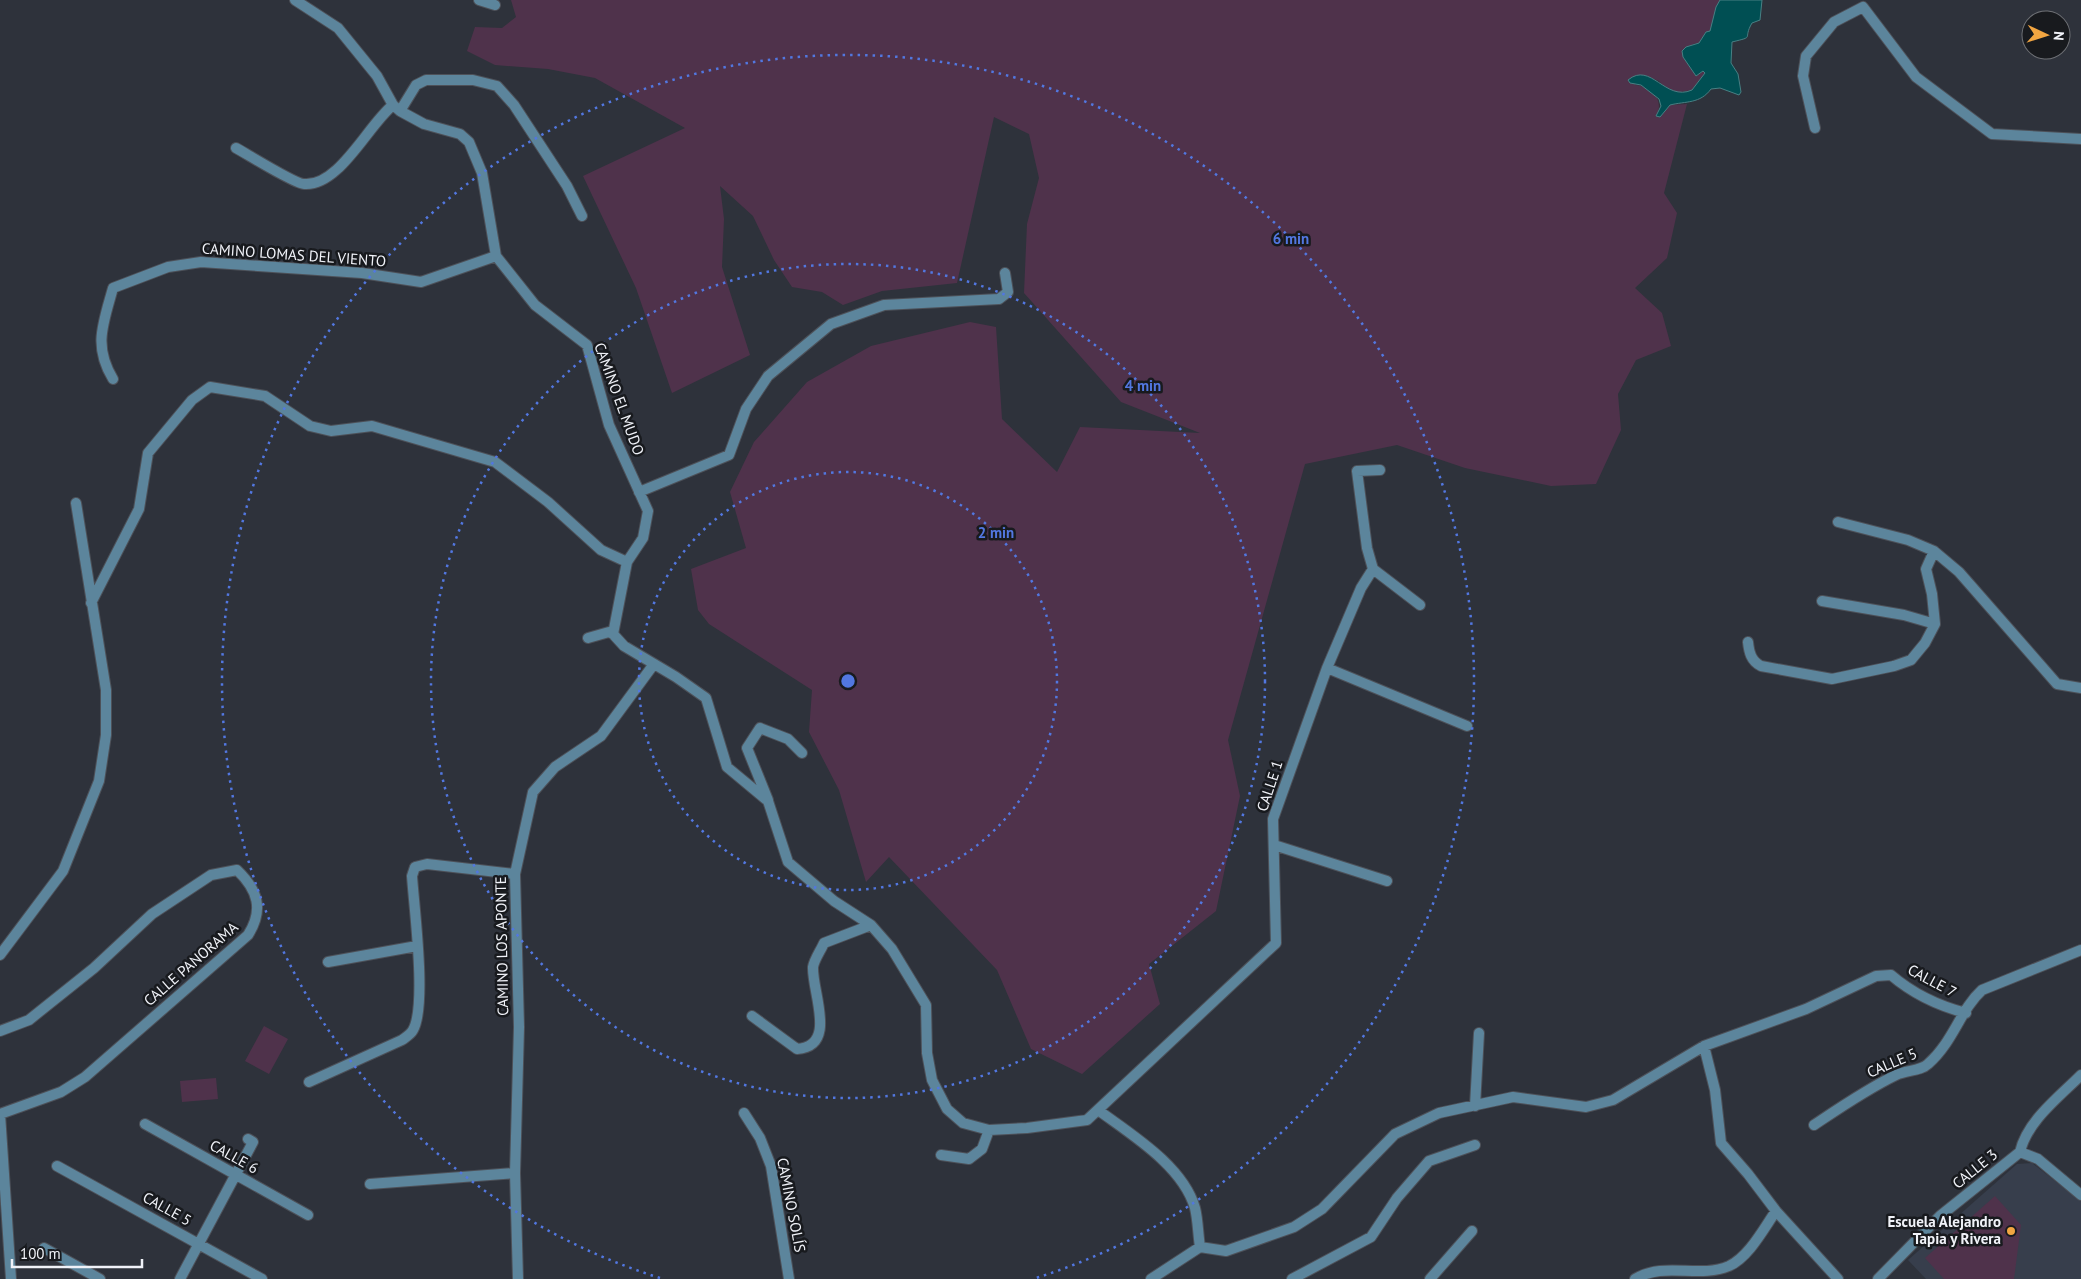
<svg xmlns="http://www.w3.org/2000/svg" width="2081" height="1279" font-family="'PT Sans',sans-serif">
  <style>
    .built { fill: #373e4c }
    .green { fill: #4f324b }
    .water { fill: #004f53; stroke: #488084 }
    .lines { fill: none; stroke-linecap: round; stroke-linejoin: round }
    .minor-casing { stroke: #4d5159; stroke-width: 12 }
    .minor { stroke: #5c859c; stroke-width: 10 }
    .ring { fill: none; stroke: #5277e0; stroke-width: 2.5; stroke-dasharray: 2.5 5 }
    .poi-dot { fill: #f2a541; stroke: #181a1e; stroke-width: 2 }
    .labels { text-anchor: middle; stroke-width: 5; stroke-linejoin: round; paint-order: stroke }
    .street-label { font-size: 15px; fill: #f0f2f8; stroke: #181a1e }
    .poi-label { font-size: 15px; font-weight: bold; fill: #f0f2f8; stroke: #181a1e; text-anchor: end }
    .centre { fill: #5277e0; stroke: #181a1e; stroke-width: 2.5 }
    .ring-label { font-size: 15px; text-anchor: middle; font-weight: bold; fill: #5277e0; stroke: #181a1e; stroke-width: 5; stroke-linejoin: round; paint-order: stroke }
  </style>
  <rect width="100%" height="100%" fill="#2e323b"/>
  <path class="built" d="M2032,1163l49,38v78h-155l-18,-19 109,-96z"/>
  <path class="green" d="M511,0h1209c-6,10 -4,24 -11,33l-2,-1 -8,11 -6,1 -10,13 13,19 8,-5 1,2 -13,17 -17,3 -11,-6 -5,-6 -16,-6 -8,10c17,1 30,16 21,31l4,1 10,-12 17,-1 -23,89 13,20 -10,45 -32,30 27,25 9,33 -35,14 -18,34 3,36 -25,54 -45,2 -86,-18 -68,-23 -92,19 -77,276 12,56 -24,115 -67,53 11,40 -78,70 -51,-25 -34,-79 -108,-113 -23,25 -27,-92 -30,-58 3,-42 -103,-66 -11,-14 -7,-41 55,-21 -16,-56 24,-50 53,-60 64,-36 99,-24 26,5 6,92 55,53 23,-45 120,6 -79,-31 -97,-109 3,-69 12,-46 -10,-44 -35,-17 -37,166 -75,8 -39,14 -21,-13 -30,-5 -18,-27 -21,-44 -33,-30 4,33 -2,48 28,88 -78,38 -36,-105 -53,-112 102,-48 -90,-50 -47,-9 -53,-4 -28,-14 8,-24 27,1 14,-11z
    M264,1026l24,13 -19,35 -24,-13z
    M216,1078l2,21 -36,3 -2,-21z
    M1995,1196l26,29 -7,54h-70l-19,-21z"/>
  <path class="water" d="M1720,0h42l-2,20 -8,3c-10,17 4,13 -20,19l-1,21 7,11 3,18 -2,3 -19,-7 -9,1c-11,15 -25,12 -41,16l-10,12 -4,-1 5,-10 -2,-7 -18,-14 -11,-2 -2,-3c23,-19 37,22 64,10l13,-17 -2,-2 -7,5 -13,-19 -1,-6 4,-4 13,-4 7,-11 4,-1 6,-24z"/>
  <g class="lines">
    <g class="minor-casing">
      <path id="minor" d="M295,0l43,28 39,48 16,29 7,6 24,13 36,10 9,8 13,31 14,83 39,49 52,40 22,80 39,86 -5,27 -16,24 -14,72 11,12 52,31 30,21 21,69 41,34 20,61 46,39 37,24 21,24 34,56 1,48 5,27 15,29 16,14 26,7 38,-2 60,-8 189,-177 -3,-124 54,-151 34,-80 12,-19 -6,-21 -10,-77 23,-1
        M479,0l16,5
        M400,111l16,-26 10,-5h47l24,6 17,19 53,81 15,30
        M1815,128l-12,-52 3,-20 28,-34 29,-15 53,70 76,57 89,5
        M236,148c11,6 59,36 68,36 35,3 64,-59 89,-79
        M113,379c-20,-33 -10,-55 0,-91l55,-21 33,-5 161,11 59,9 75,-26
        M639,492l90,-37 17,-46 22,-33 63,-52 53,-19 115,-6 9,-7 -3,-19
        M1838,522l70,18 26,11 25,21 98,112 24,4
        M1373,569l47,36
        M1822,601l82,14 31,9
        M91,603l48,-94 9,-56 44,-53 18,-13 55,9 45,30 21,5 41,-5 123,36 53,40 53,48 26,12
        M588,638l21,-6 4,2
        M1748,642c1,10 3,19 13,24l71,13 62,-13 17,-6 14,-17 10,-19 -3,-30 -6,-25 8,-18
        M1327,668l140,58
        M768,800l-21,-52 13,-20 28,11 14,14
        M1274,845l113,36
        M0,955l63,-84 36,-90 7,-46v-45l-30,-187
        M328,962l89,-16
        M752,1016l45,33c41,-3 15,-56 16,-82 1,-7 8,-17 11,-24l47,-18
        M0,1031l29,-11 65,-52 58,-54 59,-39 26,-5c21,20 27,40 11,65l-163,142 -24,15 -61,22 11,165
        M1704,1046l11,44 6,53 27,31 28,37 62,68
        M309,1082l93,-42c4,-3 9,-6 11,-10 14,-24 1,-123 -1,-154l3,-9 12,-3 88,10
        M1475,1106l4,-73
        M1098,1110c34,25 85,56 97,98 3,12 3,26 5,39
        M744,1113l16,25 11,28 18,113
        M145,1124l163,91
        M1814,1125c27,-18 53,-36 82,-50 10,-5 25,-4 32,-11 26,-23 32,-54 54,-74l99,-40
        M2020,1152l18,7 43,36
        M941,1155l28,4 13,-10 7,-19
        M57,1166l205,113
        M370,1184l145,-11
        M44,1248l56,31
        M180,1279l73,-137 -5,-3
        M518,1279l-3,-106 4,-146 -4,-153 18,-82 22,-25 46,-31 53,-72
        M1151,1279l49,-32 26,4 68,-24 28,-18 73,-75 44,-21 74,-16 73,10 27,-7 91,-54 102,-37 70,-33 15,-1c21,18 48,31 75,38
        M1292,1279l79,-42 26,-39 32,-37 46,-16
        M1430,1279l42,-48
        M1635,1279c30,-18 63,0 94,-13 20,-9 35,-38 47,-55
        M1878,1279l62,-63 80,-64c7,-31 39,-55 61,-77"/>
    </g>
    <use href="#minor" class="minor"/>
  </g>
  <g class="ring">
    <circle cx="848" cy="681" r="209"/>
    <circle cx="848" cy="681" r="417"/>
    <path d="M660 1278A626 626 0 1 1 1036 1278"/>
  </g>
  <circle class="poi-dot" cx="2011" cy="1231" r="5"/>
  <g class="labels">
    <g class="street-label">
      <text transform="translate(294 255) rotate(4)" y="5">CAMINO LOMAS DEL VIENTO</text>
      <text transform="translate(619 399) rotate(70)" y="5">CAMINO EL MUDO</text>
      <text transform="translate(1270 786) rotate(-72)" y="5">CALLE 1</text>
      <text transform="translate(502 946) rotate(-91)" y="5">CAMINO LOS APONTE</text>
      <text transform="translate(191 964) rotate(-41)" y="5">CALLE PANORAMA</text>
      <text transform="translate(1932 981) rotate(28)" y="5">CALLE 7</text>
      <text transform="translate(1892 1063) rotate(-23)" y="5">CALLE 5</text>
      <text transform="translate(234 1157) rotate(29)" y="5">CALLE 6</text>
      <text transform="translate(1975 1169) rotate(-39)" y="5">CALLE 3</text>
      <text transform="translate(791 1205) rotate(79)" y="5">CAMINO SOLÍS</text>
      <text transform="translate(167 1209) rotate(29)" y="5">CALLE 5</text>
    </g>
    <g class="poi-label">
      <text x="2001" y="1227">Escuela Alejandro<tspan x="2001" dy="17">Tapia y Rivera</tspan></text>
    </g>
  </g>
  <circle cx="848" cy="681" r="8" class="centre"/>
  <g class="ring-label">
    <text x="1291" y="244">6 min</text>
    <text x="1143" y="391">4 min</text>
    <text x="996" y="538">2 min</text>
  </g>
  <g transform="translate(2046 35) rotate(94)"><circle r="24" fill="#181a1e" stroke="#6e7075"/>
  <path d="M0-4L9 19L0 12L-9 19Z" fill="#f2a541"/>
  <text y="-8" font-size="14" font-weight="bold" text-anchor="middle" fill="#f0f2f8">N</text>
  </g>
  <path d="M12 1259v8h130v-8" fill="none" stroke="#f0f2f8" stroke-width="2.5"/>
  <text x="20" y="1259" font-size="15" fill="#f0f2f8" stroke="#181a1e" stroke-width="4" paint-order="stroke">100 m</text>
</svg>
